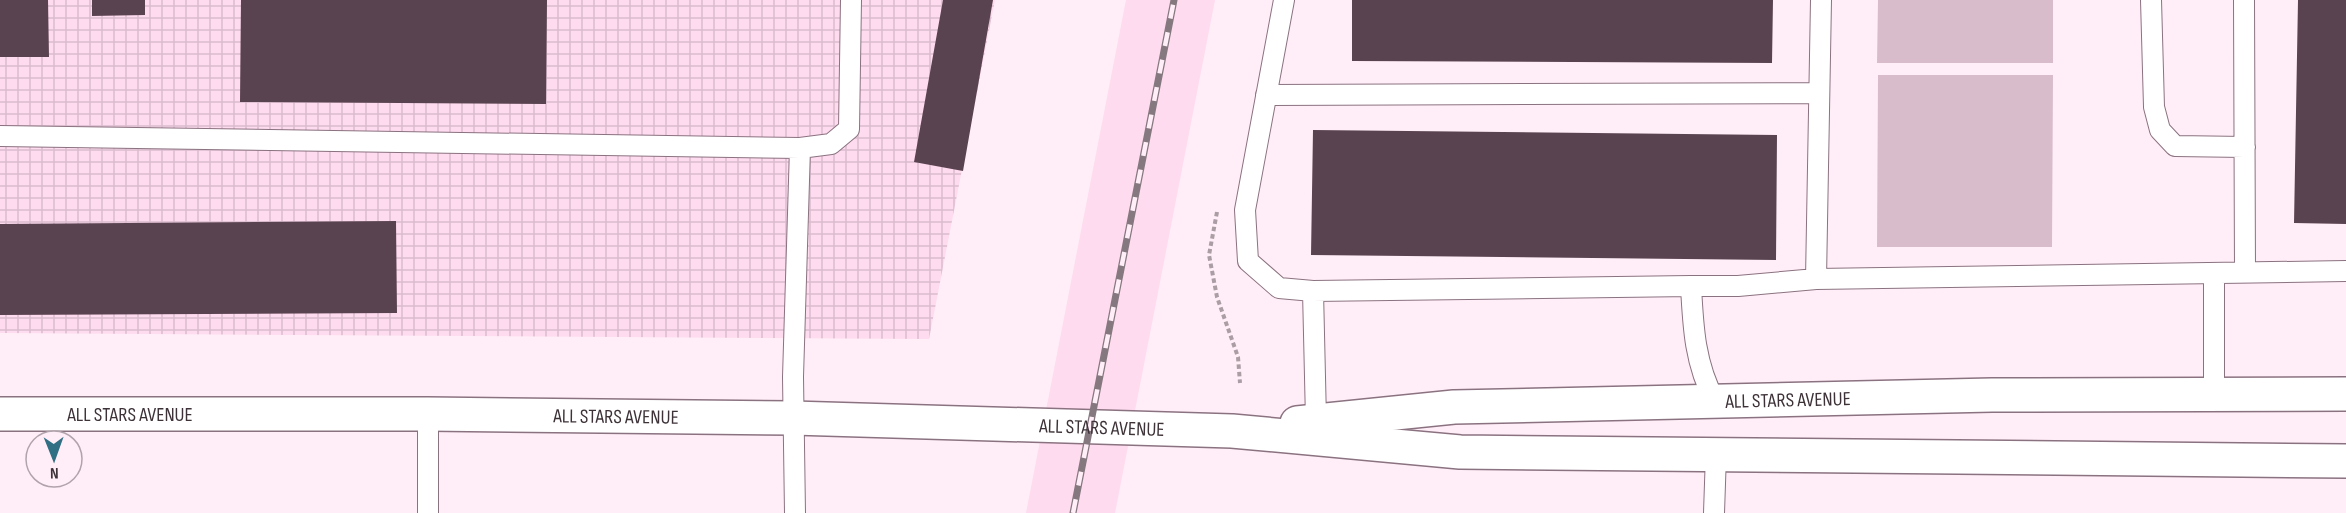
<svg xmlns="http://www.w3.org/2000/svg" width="2346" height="513" font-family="'Sofia Sans Condensed',sans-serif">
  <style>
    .built { fill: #fedbef }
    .industrial { fill: url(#industrial-grid) }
    .green { fill: #d8bccc }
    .building { fill: #5a4350 }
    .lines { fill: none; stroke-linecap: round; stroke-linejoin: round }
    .lane-casing { stroke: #8b7280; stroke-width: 22 }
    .secondary-casing { stroke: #8b7280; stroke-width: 36 }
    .path { stroke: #ab9da4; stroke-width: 4; stroke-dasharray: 4.5 3; stroke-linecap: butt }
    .lane { stroke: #fff; stroke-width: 20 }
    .secondary { stroke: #fff; stroke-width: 33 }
    .rail-casing { stroke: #85787f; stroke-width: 7 }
    .rail { stroke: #ffeef7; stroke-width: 4.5; stroke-dasharray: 14; stroke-linecap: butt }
    .labels { text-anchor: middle; stroke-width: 6; stroke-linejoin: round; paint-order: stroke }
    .street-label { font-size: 20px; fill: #3d3238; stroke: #ffeef7 }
  </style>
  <defs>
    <pattern id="industrial-grid" width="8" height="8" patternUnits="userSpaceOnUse" patternTransform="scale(1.5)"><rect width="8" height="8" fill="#fedbef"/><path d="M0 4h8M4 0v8" fill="none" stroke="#dbbcce"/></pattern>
  </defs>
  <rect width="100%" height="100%" fill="#ffeef7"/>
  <path class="built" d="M1126,0h89l-100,513h-89z"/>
  <path class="industrial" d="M0,0h995l-66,339 -929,-6z"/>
  <path class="green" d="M1878,0h175v63h-176z
    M1878,75h175l-1,172h-175z"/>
  <path class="building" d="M0,0h48l1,57h-49z
    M92,0h53v15l-53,1z
    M241,0h306l-1,104 -306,-2z
    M943,0h50l-30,171 -49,-9z
    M1352,0h421l-1,63 -420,-2z
    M2298,0h48v224l-52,-1z
    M1313,130l464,5 -1,125 -465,-5z
    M396,221l1,92 -397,2v-91z"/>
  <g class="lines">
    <g class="lane-casing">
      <path id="lane" d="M1284,0l-39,210 3,51 31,27 34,3
        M2151,0l3,107 6,23 15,16 70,1
        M2244,0l1,272
        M1266,95l553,-2
        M0,136l800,12
        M1816,279l530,-8
        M1691,286h47l78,-7 5,-279
        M2214,394v-121
        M428,414v99
        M1316,420l-3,-129 378,-5c2,41 4,79 24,115
        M795,513l-2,-136 7,-229 31,-4 18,-15 2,-129
        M1714,513l2,-59"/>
    </g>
    <g class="secondary-casing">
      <g id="secondary">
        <path id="s1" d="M0,414h428l365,4 439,13 228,21 886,9"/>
        <path id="s2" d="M1297,423l157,-16 538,-12 354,-1"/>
      </g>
    </g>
    <path class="path" d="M1217,212l-8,43 8,42 21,60 2,26"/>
    <use href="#lane" class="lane"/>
    <use href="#secondary" class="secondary"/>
    <g class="rail-casing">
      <path id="rail" d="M1073,513l101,-513"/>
    </g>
    <use href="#rail" class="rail"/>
  </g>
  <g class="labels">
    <g class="street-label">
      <text dy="7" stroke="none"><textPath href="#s2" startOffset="492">ALL STARS AVENUE</textPath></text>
      <text dy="7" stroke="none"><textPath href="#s1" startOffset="130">ALL STARS AVENUE</textPath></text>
      <text dy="7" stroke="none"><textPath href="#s1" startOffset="616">ALL STARS AVENUE</textPath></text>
      <text dy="7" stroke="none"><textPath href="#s1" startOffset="1102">ALL STARS AVENUE</textPath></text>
    </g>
  </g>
  <g transform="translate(54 459) rotate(179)"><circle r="28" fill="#ffeef7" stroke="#b1a3ab" stroke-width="1.5"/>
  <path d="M0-4.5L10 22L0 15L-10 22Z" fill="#306f84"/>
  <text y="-9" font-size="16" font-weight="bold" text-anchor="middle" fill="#3d3238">N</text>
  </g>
</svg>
